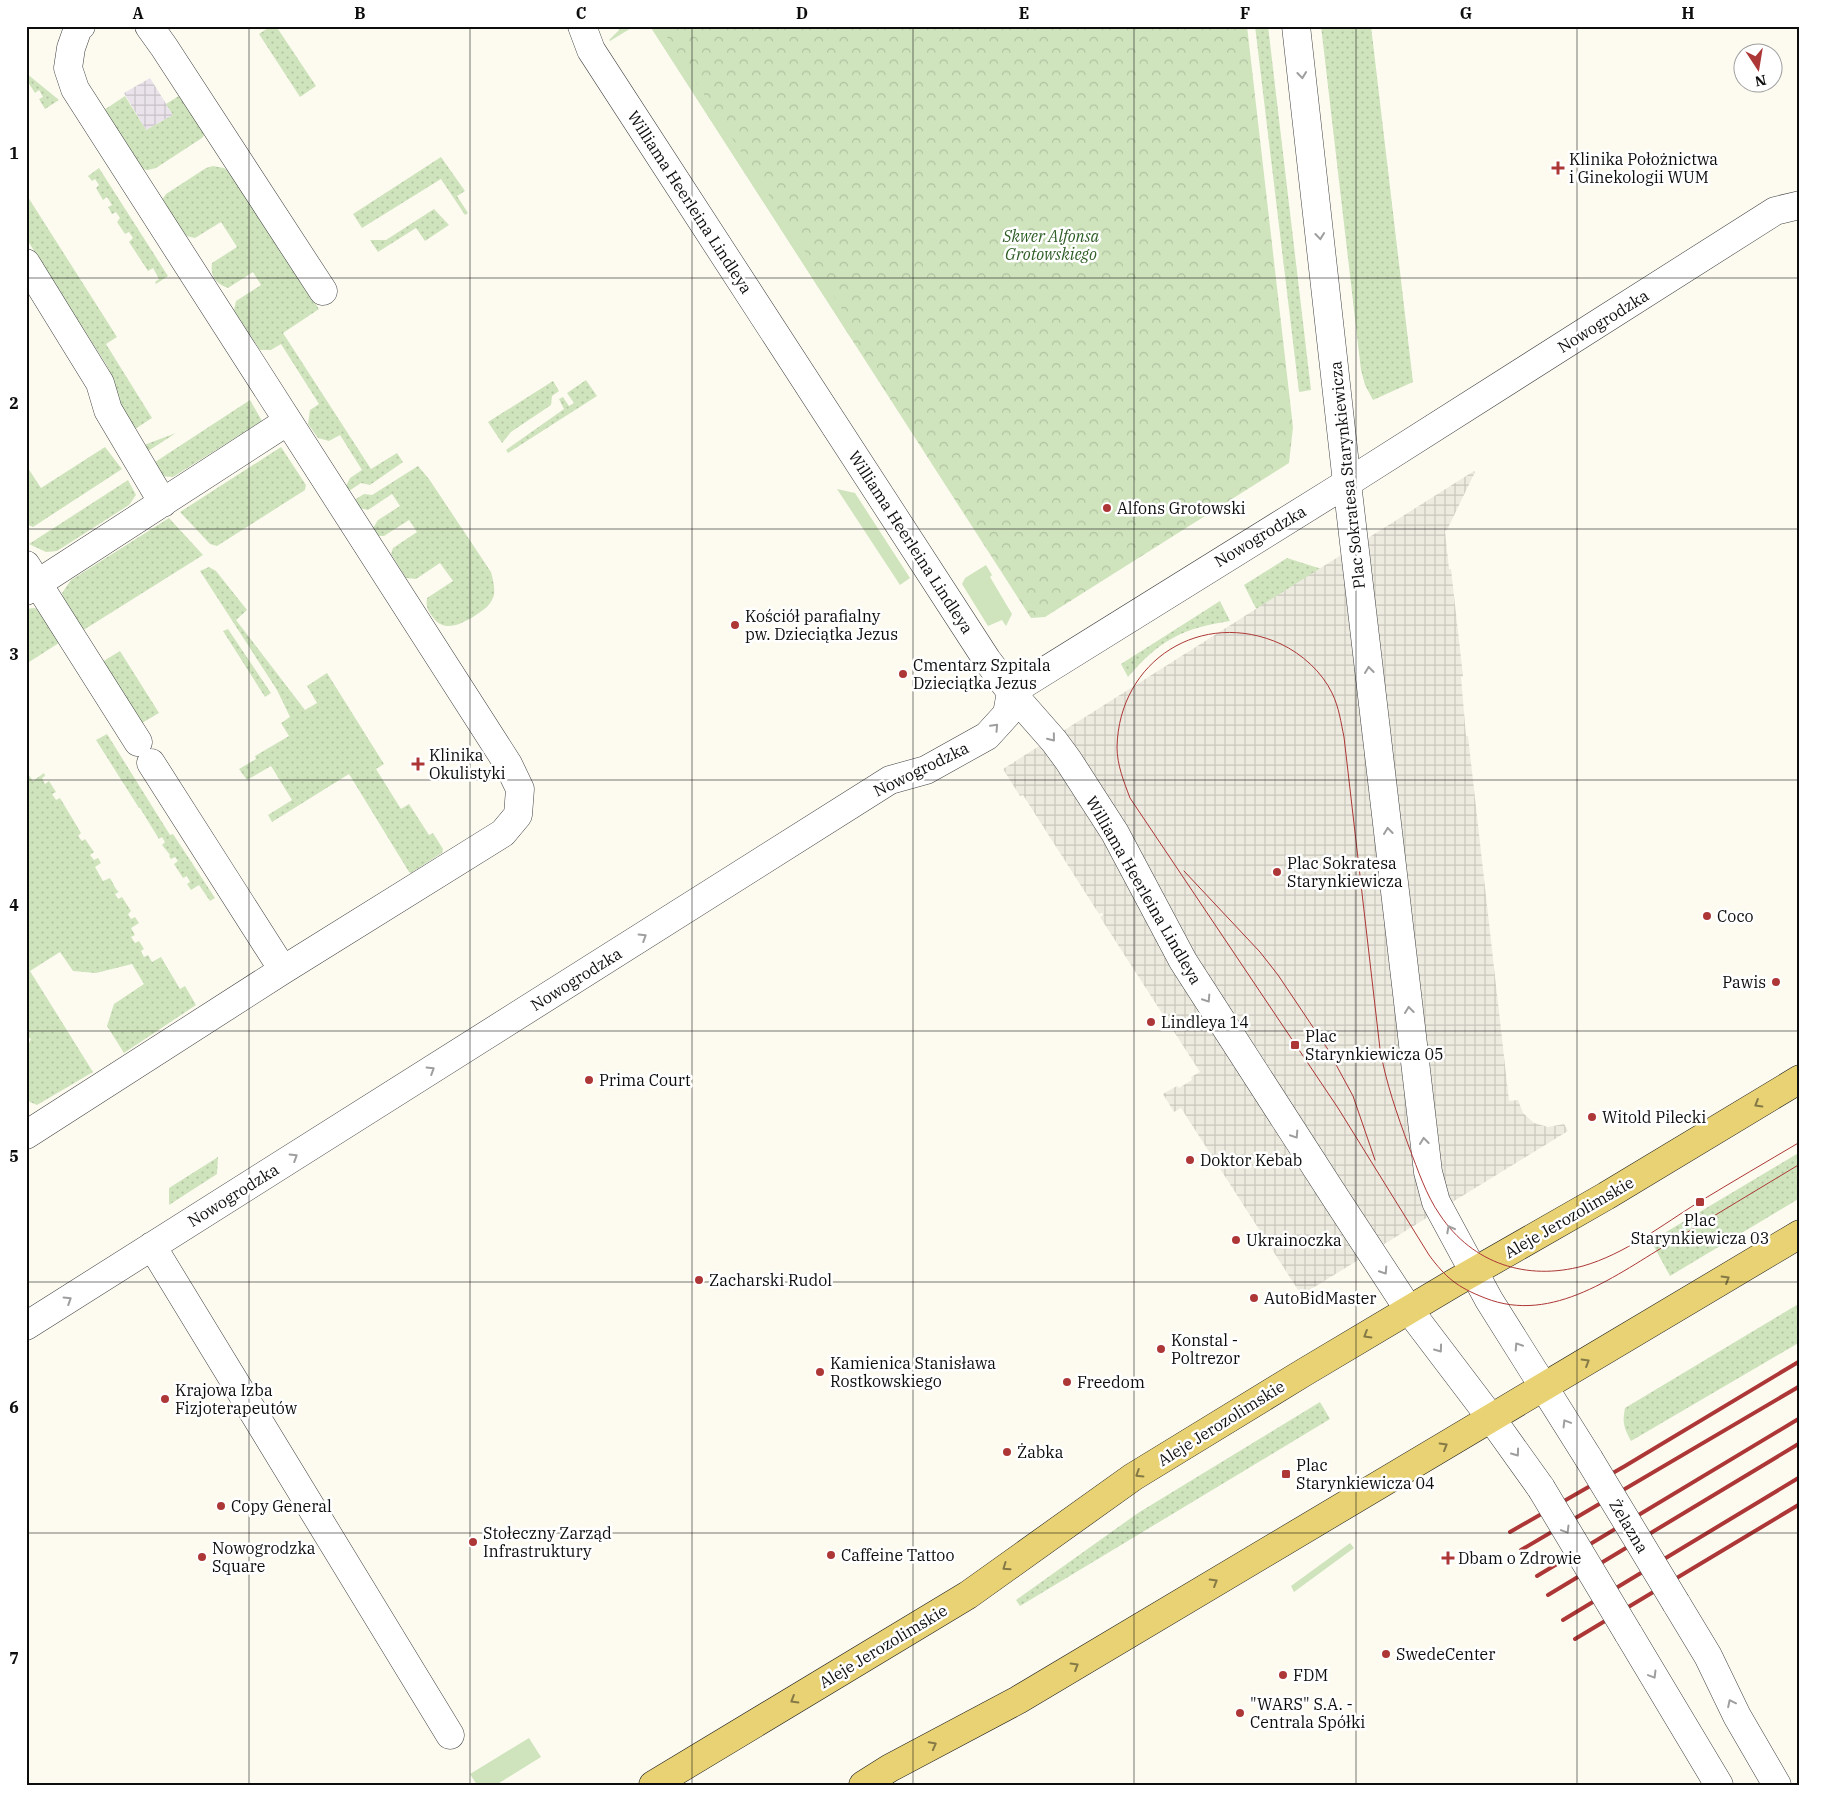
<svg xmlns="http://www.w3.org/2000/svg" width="1826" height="1811" font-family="'IBM Plex Serif',serif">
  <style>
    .industrial { fill: url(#industrial-grid) }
    .grass { fill: url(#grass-dots) }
    .park { fill: url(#park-crowns) }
    .garden { fill: #cfe4bd }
    .plaza { fill: url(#plaza-grid) }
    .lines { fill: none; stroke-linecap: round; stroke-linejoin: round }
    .minor-casing { stroke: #404040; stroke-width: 29 }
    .major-casing { stroke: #1e1e1e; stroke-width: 29 }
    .minor { stroke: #fff; stroke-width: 28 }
    .major { stroke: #e8d274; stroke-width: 28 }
    .tram { stroke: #ad3736; stroke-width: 1 }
    .rail { stroke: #ad3736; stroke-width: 4 }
    .minor-bridge-casing { stroke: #404040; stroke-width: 29; stroke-linecap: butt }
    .minor-bridge { stroke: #fff; stroke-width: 28 }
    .oneway { stroke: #9e9e9e }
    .oneway2 { stroke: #857946 }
    .grid { fill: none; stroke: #0d0d0d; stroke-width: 1; stroke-opacity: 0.55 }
    .poi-dot { fill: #ad3736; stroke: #fff; stroke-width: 2 }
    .labels { text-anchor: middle; stroke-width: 5; stroke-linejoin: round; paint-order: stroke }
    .poi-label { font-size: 16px; fill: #0d0d0d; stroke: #fff; text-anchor: start }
    .street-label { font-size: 16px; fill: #0d0d0d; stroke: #fff }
    .park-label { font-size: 16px; font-style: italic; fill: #2e5d25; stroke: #fff }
    .neatline { fill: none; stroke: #0d0d0d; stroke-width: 2 }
    .grid-label { font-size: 16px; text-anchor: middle; font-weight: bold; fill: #0d0d0d }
  </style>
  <defs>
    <pattern id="industrial-grid" width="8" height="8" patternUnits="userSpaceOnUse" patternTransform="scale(1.25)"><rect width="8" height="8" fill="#eae3eb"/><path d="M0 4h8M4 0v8" fill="none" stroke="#c8c2c8"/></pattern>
    <pattern id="grass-dots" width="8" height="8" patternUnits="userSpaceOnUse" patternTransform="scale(1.25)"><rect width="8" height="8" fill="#cfe4bd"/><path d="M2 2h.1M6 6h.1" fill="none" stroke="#b1c2a1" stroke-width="1.8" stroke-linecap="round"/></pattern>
    <pattern id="park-crowns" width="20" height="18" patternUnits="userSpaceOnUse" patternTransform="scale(1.25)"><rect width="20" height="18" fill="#cfe4bd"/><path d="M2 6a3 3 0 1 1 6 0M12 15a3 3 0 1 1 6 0" fill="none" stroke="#b1c2a1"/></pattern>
    <pattern id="plaza-grid" width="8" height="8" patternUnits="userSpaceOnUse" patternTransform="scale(1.25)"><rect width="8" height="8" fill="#edeadf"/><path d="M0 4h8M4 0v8" fill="none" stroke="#cac8be"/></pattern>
  </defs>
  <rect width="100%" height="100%" fill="#fdfbf0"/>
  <path class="industrial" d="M150,78l23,37 -27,15 -22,-37z"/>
  <path class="grass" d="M271,26h5l40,60 -16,11 -41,-63z
    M1255,26h13l43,364 -12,2z
    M1321,26h50l42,356 -40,18 -8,-15 -4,-15z
    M26,73l33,27 -14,9 -6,-10 4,-2 -4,-7 -4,3 -9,-14z
    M182,94l23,40 -3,4 -46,30 -8,2 -8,-1 -39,-57 24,-16 21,34 27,-15 -7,-11z
    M441,157l24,34 -8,5 11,17 -3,2 -24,-36 -79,49 -9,-14z
    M213,166l11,2 7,5 88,136 -36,24 88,136 26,-16 6,9 -33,23 -9,-2 -15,10 -2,-3 6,-12 12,-8 -22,-35 -11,6 -11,-3 -10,-14 2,-14 9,-6 -38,-60 -10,6h-11l-26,-40 2,-9 25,-16 -8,-13 -25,16c-12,-4 -18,-12 -16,-25l25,-16 -16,-25 -26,16 -13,-3 -18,-28 -2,-7 4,-6 40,-26z
    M99,168l69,108 -12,8 -1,-2 4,-3 -6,-11 -5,3 -19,-29 4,-4 -4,-6 -4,2 -8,-12 3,-4 -4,-6 -4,2 -4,-7 4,-2 -5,-8 -4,3 -7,-12 3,-3 -4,-6 -3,2 -4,-5z
    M26,194l91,143 -11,7 46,74 -17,11 9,16 32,-12 -34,22 -23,-38 -10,-48 -83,-131z
    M434,209l15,16 -24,16 -9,-13 -38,24 -8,-12h16z
    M586,380l11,16 -89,57 -2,-3 58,-41 -5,-10 4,-2 6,9 5,-3 -7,-10z
    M553,381l6,10 -7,5 -1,9 -40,27 -9,11 -14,-21z
    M250,400l12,21 -89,56 -13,-1 -11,-10z
    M105,447l17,22 -89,58 -7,-3v-59l15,23z
    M281,447l25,38 -1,5 -88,56 -7,-2 -30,-32z
    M418,466l11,13 62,93c2,8 4,15 3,23 -3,11 -12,16 -21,22 -14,8 -30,16 -41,-1 -5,-7 -6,-10 -5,-18l26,-17 -13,-18 -24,16 -10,-1 -15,-24 2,-6 24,-16 -8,-12 -25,16h-5l-6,-8 5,-8 22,-14 -8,-12 -24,16 -13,-3 -4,-5 13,-8 8,1z
    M128,480l8,15 -7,10 -72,46 -11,1 -17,-8z
    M169,518l34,37 -121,76 -18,-31 -2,-7 9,-13z
    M1287,558l44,14 -65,56 -22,-43z
    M209,567l7,4 31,39 -11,10 69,90 12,-7 -10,-17 20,-13 57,91 -8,5 25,40 8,-5 20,31 4,-2 10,16 -1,4 -31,20 -2,-1 -60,-98 -77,48 -4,-7 24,-15 -21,-34 -24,14 -8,-11 17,-10 -1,-3 34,-20 -8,-13 9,-6 -13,-27 -77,-119z
    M1220,601l10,20c-48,7 -71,20 -102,56l-7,-13z
    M34,608l6,2 22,31 -36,23v-55z
    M228,629l43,64 -6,4 -42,-66z
    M120,651l39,62 -17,10 -40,-61z
    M107,734l63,101 3,-1 42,64 -5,3 -11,-16 -8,5 -4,-6 3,-2 -3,-6 -4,2 -9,-14 4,-3 -3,-4 -4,2 -2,-3 1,-1 -8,-10 3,-3 -3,-5 -3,2 -19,-31h-1l-43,-68z
    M26,771l7,10 11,-8 1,3 -3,2 3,6 4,-3 7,11 -4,2 4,6 4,-2 21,35 -3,3 4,5 3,-2 9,13 -4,3 4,5 4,-2 3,5 -6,4 8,14 7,-3 6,11 3,3 -4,2 3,5 4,-2 9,14 -3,3 3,5 4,-2 4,6 -8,5 4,7 -4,2 4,6 4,-2 5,8 -3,2 3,6 4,-2 4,7 9,-5 19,32 5,-3 11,19 -72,48 -17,-27 7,-22 30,-20 -12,-20 -36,9 -23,-2 -13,-19 -30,19 63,101 -56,33 -7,-3 -4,-5v-48l5,-10 -5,-3z
    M1800,1152v46l-130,78 -19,-35z
    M218,1157l-1,17 -48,31v-17z
    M1800,1303v39l-169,99c-7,-13 -9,-18 -6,-33z
    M1320,1402l10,17 -310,187 -4,-6 122,-87z"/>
  <path class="park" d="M650,26h597l46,401 -4,36 -244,154 -14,1z"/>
  <path class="garden" d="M617,26h15l1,1 -23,14 -1,-1 10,-10z
    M650,26h10l198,308 -7,4z
    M837,489l18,4 55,85 -10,7z
    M986,565l6,10 -2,2 22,37 -6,12 -4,-6 -14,6 -26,-42 3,-6z
    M1350,1543l4,5 -60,44 -3,-6z
    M529,1738l12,19 -45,28h-19l-7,-11z"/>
  <path class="plaza" d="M1474,471l1,1 -28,58 -2,1 4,38h2l12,107 -2,1 5,59h2l41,365 9,-1 5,13 11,10 14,4 16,-3 4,7 -265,163 -3,-1 -119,-185 -7,4 -11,-18 14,-8 2,2 13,-8 -1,-3 9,-5 -100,-155 4,-2 -2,-2 -3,1 -76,-119 -3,1 -17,-27z"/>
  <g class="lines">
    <g class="minor-casing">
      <path id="minor" d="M149,26l15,21 159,244
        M582,26l9,24 396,610 24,32 43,49 14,19 47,73 68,128 152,236 74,113 82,108 50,70
        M1296,26l51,457 81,689 8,30 53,98 100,159
        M26,263l74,120 8,27 55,93
        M26,565l112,177
        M26,591l262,-170 -213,-332 -7,-21 3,-20 7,-20 3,-2
        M151,763l132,207
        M26,1135l257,-165 220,-137 15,-18 2,-26 -12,-25 -220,-343
        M152,1246l298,489
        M26,1326l864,-546 36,-10 61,-34 20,-22 4,-22 336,-209 428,-272 25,-6
        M1676,1603l32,53 29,60 40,69
        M1628,1633l91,152"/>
    </g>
    <g class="major-casing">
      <path id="major" d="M653,1785l315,-190 165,-118 170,-104 151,-90 152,-87 194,-117
        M863,1785l27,-17 128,-68 782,-466"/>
    </g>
    <use href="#minor" class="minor"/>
    <use href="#major" class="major"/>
    <path class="tram" d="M1184,871l76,81 18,23 49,73 26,48 22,64
      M1800,1142c-34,20 -68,40 -101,60 -37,23 -74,52 -116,64 -56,15 -110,-2 -143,-51 -14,-20 -22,-45 -31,-68 -12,-33 -23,-64 -29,-98l-36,-312c-3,-14 -5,-30 -12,-44 -10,-21 -30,-39 -51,-49 -79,-36 -162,16 -164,103 0,18 7,35 13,51l208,310 91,147c17,23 28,32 56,43 68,27 132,-24 188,-57 42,-26 84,-51 127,-77"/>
    <path class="rail" d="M1510,1532l115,-66 175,-105
      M1521,1550l279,-164
      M1537,1576l263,-158
      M1548,1595l252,-152
      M1563,1620l237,-143
      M1575,1639l225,-135"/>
    <g class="minor-bridge-casing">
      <path id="minor-bridge" d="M1589,1459l87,144
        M1541,1488l87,145"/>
    </g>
    <use href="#minor-bridge" class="minor-bridge"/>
  </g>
  <defs><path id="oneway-chevron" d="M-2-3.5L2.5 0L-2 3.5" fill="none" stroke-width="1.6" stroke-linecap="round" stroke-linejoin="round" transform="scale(1.25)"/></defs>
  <g class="oneway">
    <use href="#oneway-chevron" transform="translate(1302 75) rotate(84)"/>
    <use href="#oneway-chevron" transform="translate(1320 236) rotate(84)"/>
    <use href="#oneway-chevron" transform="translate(1369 670) rotate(-97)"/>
    <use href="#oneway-chevron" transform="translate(995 727) rotate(-47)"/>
    <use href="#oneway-chevron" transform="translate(1052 738) rotate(51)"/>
    <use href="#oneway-chevron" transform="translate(1388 831) rotate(-97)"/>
    <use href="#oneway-chevron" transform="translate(643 937) rotate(-32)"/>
    <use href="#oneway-chevron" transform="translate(1207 999) rotate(57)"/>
    <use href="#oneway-chevron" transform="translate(1409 1010) rotate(-97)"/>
    <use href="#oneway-chevron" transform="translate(431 1070) rotate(-32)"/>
    <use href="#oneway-chevron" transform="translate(1295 1135) rotate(57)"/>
    <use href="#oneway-chevron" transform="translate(1424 1141) rotate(-97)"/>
    <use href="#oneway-chevron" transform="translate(294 1157) rotate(-32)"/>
    <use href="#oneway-chevron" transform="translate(1450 1229) rotate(-118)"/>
    <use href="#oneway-chevron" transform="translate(1384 1271) rotate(57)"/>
    <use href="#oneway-chevron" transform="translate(68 1300) rotate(-32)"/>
    <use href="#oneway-chevron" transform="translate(1518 1346) rotate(-123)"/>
    <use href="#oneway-chevron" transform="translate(1439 1349) rotate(54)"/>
    <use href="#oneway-chevron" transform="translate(1566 1423) rotate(-121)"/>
    <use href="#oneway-chevron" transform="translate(1516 1453) rotate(54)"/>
    <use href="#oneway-chevron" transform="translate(1566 1530) rotate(59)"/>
    <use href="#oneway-chevron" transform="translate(1653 1675) rotate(59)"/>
    <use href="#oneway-chevron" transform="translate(1731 1703) rotate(-116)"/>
  </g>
  <g class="oneway2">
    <use href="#oneway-chevron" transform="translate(1758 1104) rotate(149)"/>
    <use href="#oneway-chevron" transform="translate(1726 1279) rotate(-31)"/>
    <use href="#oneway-chevron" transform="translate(1367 1335) rotate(149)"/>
    <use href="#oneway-chevron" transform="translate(1586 1362) rotate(-31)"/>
    <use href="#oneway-chevron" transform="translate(1444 1446) rotate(-30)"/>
    <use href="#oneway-chevron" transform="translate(1139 1474) rotate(148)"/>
    <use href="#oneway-chevron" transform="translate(1006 1567) rotate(145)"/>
    <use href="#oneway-chevron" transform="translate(1214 1582) rotate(-31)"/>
    <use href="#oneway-chevron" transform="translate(1075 1666) rotate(-31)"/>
    <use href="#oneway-chevron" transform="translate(794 1700) rotate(149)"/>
    <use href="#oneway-chevron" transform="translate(933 1745) rotate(-28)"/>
  </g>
  <path class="grid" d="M249,26v1759M470,26v1759M692,26v1759M913,26v1759M1134,26v1759M1356,26v1759M1577,26v1759M26,278h1774M26,529h1774M26,780h1774M26,1031h1774M26,1282h1774M26,1533h1774"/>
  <g class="poi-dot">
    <path d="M1555.5 160.5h5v5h5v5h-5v5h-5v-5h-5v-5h5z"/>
    <circle cx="1107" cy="508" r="5"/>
    <circle cx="735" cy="625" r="5"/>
    <circle cx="903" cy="674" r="5"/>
    <path d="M415.5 756.5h5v5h5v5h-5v5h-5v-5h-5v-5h5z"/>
    <circle cx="1277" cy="872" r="5"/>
    <circle cx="1707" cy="916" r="5"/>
    <circle cx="1776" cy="982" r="5"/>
    <circle cx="1151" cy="1022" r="5"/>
    <rect x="1290" y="1040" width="10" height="10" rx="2.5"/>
    <circle cx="589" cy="1080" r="5"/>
    <circle cx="1592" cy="1117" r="5"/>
    <circle cx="1190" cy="1160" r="5"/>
    <rect x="1695" y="1197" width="10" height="10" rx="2.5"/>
    <circle cx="1236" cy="1240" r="5"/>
    <circle cx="699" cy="1280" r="5"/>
    <circle cx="1254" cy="1298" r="5"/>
    <circle cx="1161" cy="1349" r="5"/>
    <circle cx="820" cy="1372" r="5"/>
    <circle cx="1067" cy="1382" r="5"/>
    <circle cx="165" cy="1399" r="5"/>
    <circle cx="1007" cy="1452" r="5"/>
    <rect x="1281" y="1469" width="10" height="10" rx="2.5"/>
    <circle cx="221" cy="1506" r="5"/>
    <circle cx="473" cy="1542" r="5"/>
    <circle cx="831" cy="1555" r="5"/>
    <circle cx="202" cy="1557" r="5"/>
    <path d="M1445.5 1550.5h5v5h5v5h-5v5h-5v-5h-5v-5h5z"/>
    <circle cx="1386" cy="1654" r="5"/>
    <circle cx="1283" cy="1675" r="5"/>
    <circle cx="1240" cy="1713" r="5"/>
  </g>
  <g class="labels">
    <g class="poi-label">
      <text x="1569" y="165">Klinika Położnictwa<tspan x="1569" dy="18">i Ginekologii WUM</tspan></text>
      <text x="1117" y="514">Alfons Grotowski</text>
      <text x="745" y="622">Kościół parafialny<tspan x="745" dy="18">pw. Dzieciątka Jezus</tspan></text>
      <text x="913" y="671">Cmentarz Szpitala<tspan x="913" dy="18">Dzieciątka Jezus</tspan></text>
      <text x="429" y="761">Klinika<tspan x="429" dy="18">Okulistyki</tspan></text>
      <text x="1287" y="869">Plac Sokratesa<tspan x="1287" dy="18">Starynkiewicza</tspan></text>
      <text x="1717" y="922">Coco</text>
      <text x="1766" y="988" text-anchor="end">Pawis</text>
      <text x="1161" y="1028">Lindleya 14</text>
      <text x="1305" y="1042">Plac<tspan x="1305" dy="18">Starynkiewicza 05</tspan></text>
      <text x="599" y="1086">Prima Court</text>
      <text x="1602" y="1123">Witold Pilecki</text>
      <text x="1200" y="1166">Doktor Kebab</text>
      <text x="1700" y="1226" text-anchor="middle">Plac<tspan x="1700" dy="18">Starynkiewicza 03</tspan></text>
      <text x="1246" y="1246">Ukrainoczka</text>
      <text x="709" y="1286">Zacharski Rudol</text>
      <text x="1264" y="1304">AutoBidMaster</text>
      <text x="1171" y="1346">Konstal -<tspan x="1171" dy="18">Poltrezor</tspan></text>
      <text x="830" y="1369">Kamienica Stanisława<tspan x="830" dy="18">Rostkowskiego</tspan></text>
      <text x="1077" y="1388">Freedom</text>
      <text x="175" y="1396">Krajowa Izba<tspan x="175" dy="18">Fizjoterapeutów</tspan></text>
      <text x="1017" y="1458">Żabka</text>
      <text x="1296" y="1471">Plac<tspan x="1296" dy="18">Starynkiewicza 04</tspan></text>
      <text x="231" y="1512">Copy General</text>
      <text x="483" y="1539">Stołeczny Zarząd<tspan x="483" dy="18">Infrastruktury</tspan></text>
      <text x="212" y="1554">Nowogrodzka<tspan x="212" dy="18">Square</tspan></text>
      <text x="841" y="1561">Caffeine Tattoo</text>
      <text x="1458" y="1564">Dbam o Zdrowie</text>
      <text x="1396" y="1660">SwedeCenter</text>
      <text x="1293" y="1681">FDM</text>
      <text x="1250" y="1710">"WARS" S.A. -<tspan x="1250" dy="18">Centrala Spółki</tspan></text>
    </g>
    <g class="street-label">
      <text transform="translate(690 202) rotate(57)" y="6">Williama Heerleina Lindleya</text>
      <text transform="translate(1603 321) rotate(-32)" y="6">Nowogrodzka</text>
      <text transform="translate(1347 475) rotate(-96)" y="6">Plac Sokratesa Starynkiewicza</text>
      <text transform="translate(1260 536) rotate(-31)" y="6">Nowogrodzka</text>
      <text transform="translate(911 542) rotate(57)" y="6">Williama Heerleina Lindleya</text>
      <text transform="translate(921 769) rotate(-26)" y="6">Nowogrodzka</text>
      <text transform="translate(1144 890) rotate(60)" y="6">Williama Heerleina Lindleya</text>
      <text transform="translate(576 979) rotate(-32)" y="6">Nowogrodzka</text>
      <text transform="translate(233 1195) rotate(-32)" y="6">Nowogrodzka</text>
      <text transform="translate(1569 1217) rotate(-30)" y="6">Aleje Jerozolimskie</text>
      <text transform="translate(1221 1423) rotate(-32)" y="6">Aleje Jerozolimskie</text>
      <text transform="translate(1629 1526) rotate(59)" y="6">Żelazna</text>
      <text transform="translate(883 1646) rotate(-31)" y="6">Aleje Jerozolimskie</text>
    </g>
    <g class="park-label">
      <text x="1051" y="242">Skwer Alfonsa<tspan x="1051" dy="18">Grotowskiego</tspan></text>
    </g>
  </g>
  <rect width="1826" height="1811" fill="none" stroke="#ffffff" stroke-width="55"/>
  <g transform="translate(1758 68) rotate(168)"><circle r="24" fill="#ffffff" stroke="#9e9e9e"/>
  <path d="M0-4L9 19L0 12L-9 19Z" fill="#ad3736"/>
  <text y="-8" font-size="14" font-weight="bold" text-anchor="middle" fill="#0d0d0d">N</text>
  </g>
  <rect x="28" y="28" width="1770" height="1756" class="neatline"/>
  <g class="grid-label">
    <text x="138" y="19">A</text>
    <text x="360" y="19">B</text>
    <text x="581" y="19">C</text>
    <text x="802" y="19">D</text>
    <text x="1024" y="19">E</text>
    <text x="1245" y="19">F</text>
    <text x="1466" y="19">G</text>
    <text x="1688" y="19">H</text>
    <text x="14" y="159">1</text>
    <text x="14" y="409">2</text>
    <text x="14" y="660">3</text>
    <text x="14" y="911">4</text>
    <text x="14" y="1162">5</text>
    <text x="14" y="1413">6</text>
    <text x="14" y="1664">7</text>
  </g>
</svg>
